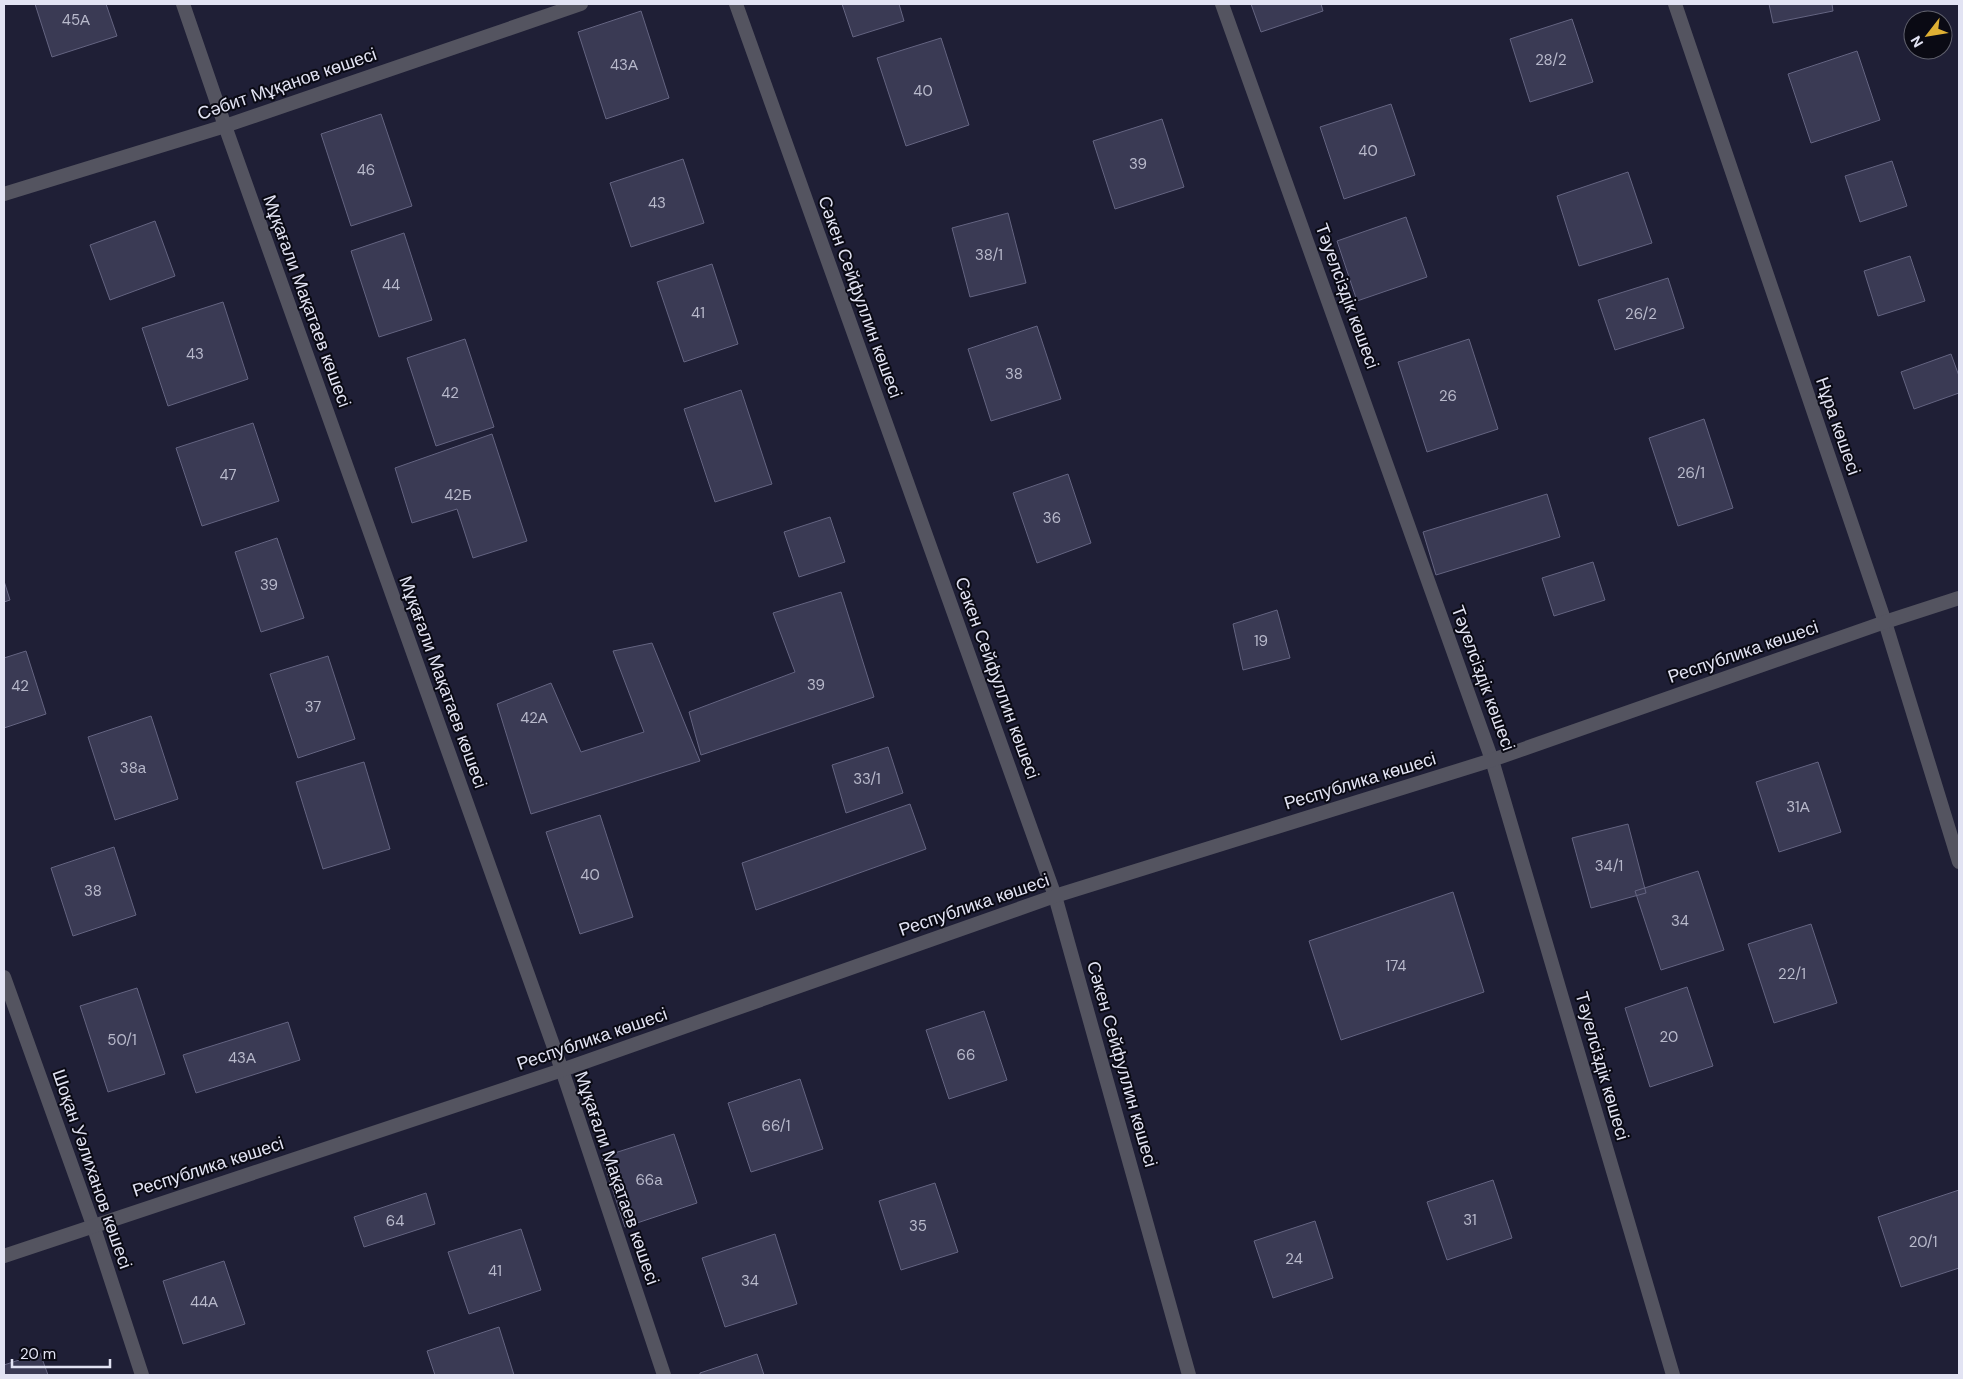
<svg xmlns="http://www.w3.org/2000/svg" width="1963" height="1379" font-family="'DM Sans',sans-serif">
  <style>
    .building { fill: #3a3a54; stroke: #646481 }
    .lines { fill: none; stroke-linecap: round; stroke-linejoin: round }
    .minor { stroke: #545460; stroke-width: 14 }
    .tertiary { stroke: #545460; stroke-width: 14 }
    .labels { text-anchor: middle; stroke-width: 4; stroke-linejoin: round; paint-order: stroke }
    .number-label { font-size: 15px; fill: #b8b9cb }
    .street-label { font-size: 18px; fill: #e2e3f3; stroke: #0a0a14 }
  </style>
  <rect width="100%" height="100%" fill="#1f1f36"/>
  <path class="building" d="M35,4h71l11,32 -65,21z
    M842,4h57l5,17 -51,16z
    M1251,4h70l2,7 -62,21z
    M1769,4h63l1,7 -60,12z
    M641,11l28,87 -63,21 -28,-87z
    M1572,19l21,63 -63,20 -20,-63z
    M941,38l28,87 -63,21 -29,-88z
    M1857,51l23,69 -69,23 -23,-69z
    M1391,104l24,71 -71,24 -24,-72z
    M381,114l31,92 -61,20 -30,-92z
    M1162,119l22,68 -69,22 -22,-68z
    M683,159l21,64 -73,24 -21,-64z
    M1892,161l15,45 -47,16 -15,-46z
    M1628,172l24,71 -73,23 -22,-70z
    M1008,213l18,70 -56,14 -18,-69z
    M1406,217l21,60 -70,24 -20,-60z
    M155,221l20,55 -65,24 -20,-55z
    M404,233l28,87 -53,17 -28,-86z
    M1910,256l15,45 -47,15 -14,-45z
    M712,264l26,80 -54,18 -27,-80z
    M1668,278l16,50 -69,22 -17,-50z
    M223,302l25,77 -80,27 -26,-78z
    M1037,326l24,73 -70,22 -23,-72z
    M465,339l29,88 -58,19 -29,-88z
    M1469,339l29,90 -71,23 -29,-90z
    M1951,354l8,22v17l-45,16 -13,-37z
    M741,390l31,94 -57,18 -31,-93z
    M1704,419l29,89 -55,18 -29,-88z
    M253,423l26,78 -77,25 -26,-78z
    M492,434l35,107 -54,17 -16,-49 -45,14 -17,-55z
    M1068,474l23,69 -54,20 -24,-70z
    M1547,494l13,43 -124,38 -13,-43z
    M830,517l15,45 -46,15 -15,-45z
    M277,538l27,80 -43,14 -26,-80z
    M1593,562l12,38 -51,16 -12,-38z
    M4,581l6,19 -6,2z
    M841,592l33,105 -173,58 -12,-43 106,-40 -22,-59z
    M1277,610l13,48 -47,12 -10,-46z
    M652,643l48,118 -169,53 -34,-110 54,-21 30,69 63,-20 -31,-81z
    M26,651l20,63 -42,14v-70z
    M328,656l27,83 -57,19 -28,-84z
    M151,716l27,83 -63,21 -27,-83z
    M888,747l15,46 -57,20 -14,-48z
    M364,762l26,87 -67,20 -27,-87z
    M1818,762l23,70 -62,20 -23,-70z
    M910,804l16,45 -170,61 -14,-47z
    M600,815l33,102 -53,17 -34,-102z
    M1628,824l18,69 -55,15 -19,-70z
    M114,847l22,68 -63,21 -22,-68z
    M1698,871l26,79 -63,20 -26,-79z
    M1453,892l31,100 -143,48 -32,-99z
    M1811,924l26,79 -63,20 -26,-79z
    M1687,987l26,79 -63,21 -25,-79z
    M137,988l28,86 -57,18 -28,-86z
    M984,1011l23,69 -58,19 -23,-69z
    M288,1022l12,38 -104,33 -13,-38z
    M800,1079l23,70 -72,23 -23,-69z
    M674,1134l23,69 -72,24 -23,-70z
    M1493,1180l19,58 -65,22 -20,-58z
    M935,1183l23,69 -57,18 -22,-69z
    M1959,1190v78l-58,19 -23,-70z
    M426,1193l9,31 -71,23 -10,-30z
    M1315,1221l18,57 -60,20 -19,-57z
    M521,1229l20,61 -72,24 -21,-62z
    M775,1234l22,70 -72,23 -23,-69z
    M224,1261l21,63 -62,20 -20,-63z
    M499,1327l15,48h-79l-8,-24z
    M40,1353l8,22h-44v-10z
    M757,1354l7,21h-64v-2z"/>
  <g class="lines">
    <path class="minor" d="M183,4l42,122 337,944 102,305
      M736,4l319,892 134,479
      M1222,4l270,756 181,615
      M1675,4l210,618 74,240
      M4,194l221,-68 356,-122
      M4,977l89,248 49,150"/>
    <path class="tertiary" d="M4,1256l558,-186 493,-174 437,-136 393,-138 74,-24"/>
  </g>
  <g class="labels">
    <g class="number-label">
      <text x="76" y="25">45А</text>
      <text x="1551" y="65">28/2</text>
      <text x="624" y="70">43А</text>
      <text x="923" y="96">40</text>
      <text x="1368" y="156">40</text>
      <text x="1138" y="169">39</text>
      <text x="366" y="175">46</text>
      <text x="657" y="208">43</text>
      <text x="989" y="260">38/1</text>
      <text x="391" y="290">44</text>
      <text x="698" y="318">41</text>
      <text x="1641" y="319">26/2</text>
      <text x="195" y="359">43</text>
      <text x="1014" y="379">38</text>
      <text x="450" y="398">42</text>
      <text x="1448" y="401">26</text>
      <text x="1691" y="478">26/1</text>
      <text x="228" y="480">47</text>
      <text x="458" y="500">42Б</text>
      <text x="1052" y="523">36</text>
      <text x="269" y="590">39</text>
      <text x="1261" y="646">19</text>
      <text x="816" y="690">39</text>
      <text x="20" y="691">42</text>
      <text x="313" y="712">37</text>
      <text x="534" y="723">42А</text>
      <text x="133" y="773">38а</text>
      <text x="867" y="784">33/1</text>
      <text x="1798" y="812">31А</text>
      <text x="1609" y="871">34/1</text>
      <text x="590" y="880">40</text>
      <text x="93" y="896">38</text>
      <text x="1680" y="926">34</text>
      <text x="1396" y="971">174</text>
      <text x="1792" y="979">22/1</text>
      <text x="1669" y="1042">20</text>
      <text x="122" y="1045">50/1</text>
      <text x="966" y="1060">66</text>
      <text x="242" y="1063">43А</text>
      <text x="776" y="1131">66/1</text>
      <text x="649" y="1185">66а</text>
      <text x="1470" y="1225">31</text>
      <text x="395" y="1226">64</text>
      <text x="918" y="1231">35</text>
      <text x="1923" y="1247">20/1</text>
      <text x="1294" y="1264">24</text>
      <text x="495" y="1276">41</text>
      <text x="750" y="1286">34</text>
      <text x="204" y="1307">44А</text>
    </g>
    <g class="street-label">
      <text transform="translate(287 84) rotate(-19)" y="6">Сәбит Мұқанов көшесі</text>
      <text transform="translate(1347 296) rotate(70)" y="6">Тәуелсіздік көшесі</text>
      <text transform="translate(860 297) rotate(70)" y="6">Сәкен Сейфуллин көшесі</text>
      <text transform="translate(307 301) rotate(70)" y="6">Мұқағали Мақатаев көшесі</text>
      <text transform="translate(1838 426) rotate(71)" y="6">Нұра көшесі</text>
      <text transform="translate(1743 652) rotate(-19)" y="6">Республика көшесі</text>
      <text transform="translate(997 678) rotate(70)" y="6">Сәкен Сейфуллин көшесі</text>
      <text transform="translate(1483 678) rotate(70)" y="6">Тәуелсіздік көшесі</text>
      <text transform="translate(443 682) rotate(70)" y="6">Мұқағали Мақатаев көшесі</text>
      <text transform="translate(1360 781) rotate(-17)" y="6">Республика көшесі</text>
      <text transform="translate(974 905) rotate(-19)" y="6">Республика көшесі</text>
      <text transform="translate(592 1039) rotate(-19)" y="6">Республика көшесі</text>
      <text transform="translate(1122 1064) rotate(74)" y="6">Сәкен Сейфуллин көшесі</text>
      <text transform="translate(1602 1066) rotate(74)" y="6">Тәуелсіздік көшесі</text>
      <text transform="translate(208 1167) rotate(-18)" y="6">Республика көшесі</text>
      <text transform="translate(92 1169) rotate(71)" y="6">Шоқан Уәлиханов көшесі</text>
      <text transform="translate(617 1178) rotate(71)" y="6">Мұқағали Мақатаев көшесі</text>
    </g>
  </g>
  <rect width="1963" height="1379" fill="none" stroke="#e2e3f3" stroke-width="10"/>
  <g transform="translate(1928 35) rotate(239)"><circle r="24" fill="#0a0a14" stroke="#60616d"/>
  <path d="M0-4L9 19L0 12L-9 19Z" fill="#dfb034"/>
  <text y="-8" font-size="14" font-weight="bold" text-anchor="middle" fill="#e2e3f3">N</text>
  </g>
  <path d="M12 1359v8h98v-8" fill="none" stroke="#e2e3f3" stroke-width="2.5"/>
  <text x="20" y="1359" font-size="15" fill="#e2e3f3" stroke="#0a0a14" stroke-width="4" paint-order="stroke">20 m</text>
</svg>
